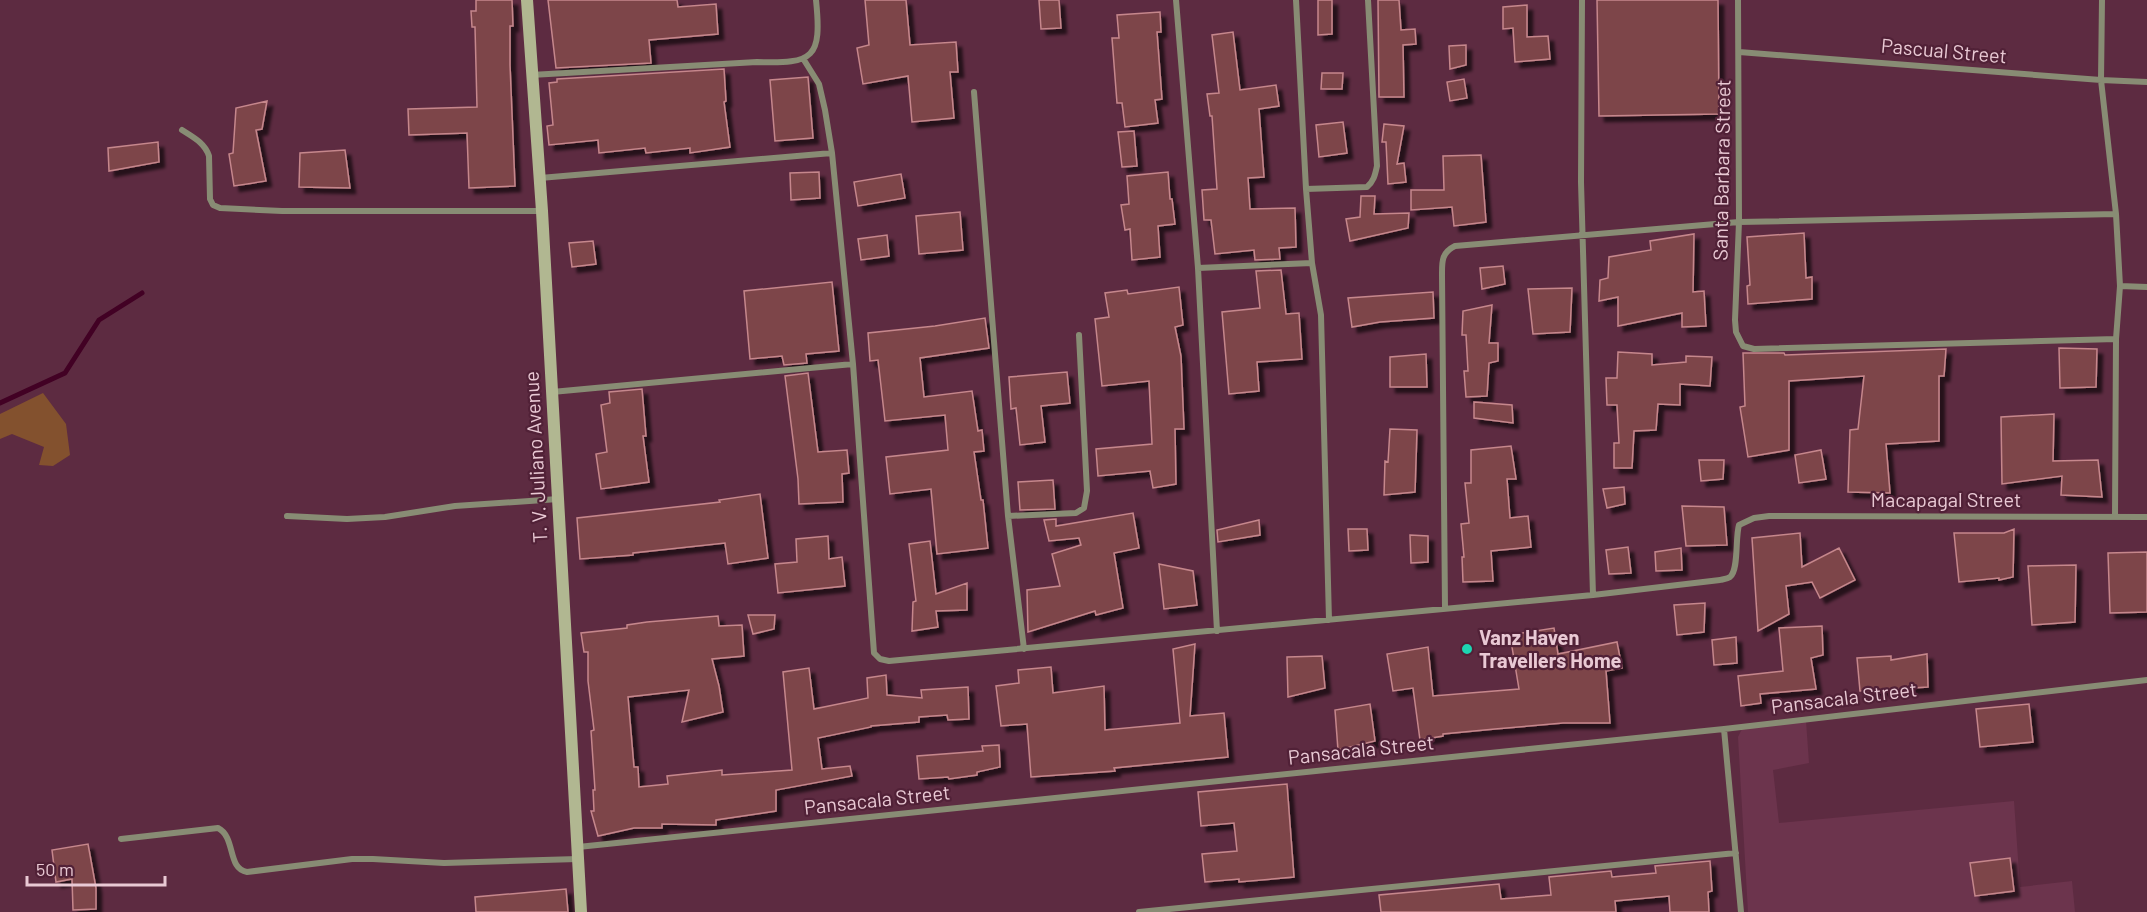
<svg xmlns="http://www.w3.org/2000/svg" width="2147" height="912" font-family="Barlow,sans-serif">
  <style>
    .built { fill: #6c344d }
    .green { fill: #83512e }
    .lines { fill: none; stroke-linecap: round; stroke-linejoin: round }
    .stream { stroke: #420124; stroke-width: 5 }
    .building { fill: #7d454a; stroke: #c6878c; stroke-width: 1.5; filter: url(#shadow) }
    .minor { stroke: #888c74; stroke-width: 6 }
    .secondary { stroke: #b1b791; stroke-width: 12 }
    .poi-dot { fill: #1dd5b1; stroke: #512137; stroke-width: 2 }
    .labels { text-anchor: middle; stroke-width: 4.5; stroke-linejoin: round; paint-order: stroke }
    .street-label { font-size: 20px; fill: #e9c9d4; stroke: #512137 }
    .poi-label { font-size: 20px; font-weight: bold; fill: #e9c9d4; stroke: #512137; text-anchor: start }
  </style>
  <defs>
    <filter id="shadow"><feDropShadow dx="5.5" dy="5.5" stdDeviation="1.5" flood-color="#0009"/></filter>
  </defs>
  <rect width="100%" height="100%" fill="#5d2b41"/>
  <path class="built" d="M1806,721l3,42 -36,7 6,53 235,-22 6,86 52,-6 3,31h-327l-10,-175 4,-8z"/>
  <path class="green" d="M43,393l23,31 4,31 -17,11 -14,-1 5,-18 -32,-13 -12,5v-25z"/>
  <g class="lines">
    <path class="stream" d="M0,403l65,-30 34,-53 43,-27"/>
  </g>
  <path class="building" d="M476,0h36l1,26h-3v39l5,121 -46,2 -2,-55 -58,2 -1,-26 69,-2 -2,-80h-3l-1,-16h5z
    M548,0h129l1,7 38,-3 2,30 -69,6 2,23 -95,5z
    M865,0h41l4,45 46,-3 2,30h-8l4,46 -42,4 -4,-46 -45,8 -6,-36 12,-3z
    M1039,0h20l2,28 -20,1z
    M1318,0h14v34l-14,1z
    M1378,0h21l2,30 14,-1 1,15 -13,1 1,52h-25z
    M1597,0h121l1,114 -120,2z
    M1527,5v32l21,-1 2,23 -35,3 -2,-34 -10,1v-22z
    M1160,12l1,20h-4l5,67 -7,1 3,23 -33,4 -3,-24h-5l-5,-65h7l-2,-23z
    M1233,32l7,58 36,-5 3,21 -20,3 5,68 -16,1 2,31 45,-1 1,39 -17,1 1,11 -25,1 -1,-10 -39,4 -4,-34h-7l-2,-30 15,-1 -5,-73h-2l-3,-22 12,-1 -7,-58z
    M1466,45v20l-16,4 -1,-23z
    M724,69l2,32 -2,1 6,45 -40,6v-5l-44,5 -1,-5 -46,5 -1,-13 -49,5 -2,-19 6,-1 -4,-42 8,-1v-3z
    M1322,73h21l-1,16h-21z
    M808,77l5,61 -38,3 -5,-61z
    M1464,79l3,19 -17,3 -3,-19z
    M267,101l-5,28 -6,1 10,51 -32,5 -5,-32 4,-1 3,-45z
    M1343,122l4,31 -28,4 -3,-32z
    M1384,124l20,2 -7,38 7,-1 2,19 -18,2 -2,-42h-4z
    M1134,131l3,35 -15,1 -4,-35z
    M158,142l1,20 -50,9 -1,-23z
    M345,150l5,38 -51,-1 1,-34z
    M1481,155l5,67 -32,4 -2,-19 -41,3v-20h33l-1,-34z
    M819,172l1,26 -29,2 -1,-27z
    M1168,172l2,27h2l3,25 -17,2 2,31 -28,3 -2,-31 -5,1 -4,-25 8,-1 -2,-28z
    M901,174l4,24 -47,8 -4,-24z
    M1361,196h14l-1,18 35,-1 -1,15 -58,13 -4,-22 14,-2z
    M960,212l3,38 -44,4 -3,-38z
    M1804,233l2,45 6,-1v22l-64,5 -1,-18 3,-1 -3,-48z
    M1694,234l-1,58 11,-1 2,35 -24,1v-14l-64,13v-29l-19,4 1,-21 8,-2 1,-21 42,-7 -1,-9z
    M887,235l2,21 -28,4 -3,-21z
    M593,241l3,23 -24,3 -3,-24z
    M1503,266l2,18 -23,5 -2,-21z
    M1281,270l5,44 13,-1 3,46 -45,3 2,29 -30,3 -7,-82 38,-4 -4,-37z
    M832,282l7,69 -33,3 1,9 -23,2 -2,-9 -32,3 -6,-68z
    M1179,287l4,38 -8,2 6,29 3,73h-9l1,55 -23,4 -3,-17 -52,5 -2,-27 56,-5 -3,-63 -47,5 -7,-67 14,-2 -4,-24 22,-3 1,4z
    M1572,288l-2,44 -37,2 -5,-45z
    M1433,292l1,26 -54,4 -28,5 -4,-29z
    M1492,305l-3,38h9v18l-9,2 -2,33 -21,1 -2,-26h4l-2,-36h-4l1,-24z
    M985,318l4,30 -69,10 4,39 48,-6 6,40 4,-1 2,21 -10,1 7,48h2l5,48 -51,6 -6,-65 -41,5 -4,-37 62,-7 -3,-35 -60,6 -7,-61 -8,1 -2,-28 67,-7z
    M2059,348l38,1 -1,38 -36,1z
    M1946,349l-2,27h-5v65l-53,3 4,49 -42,-1 2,-62 8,-1 6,-53 -75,5v69l-41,7 -8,-50 5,-1 -2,-53h41l1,2z
    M1618,352l34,2v11l34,-3v-6l26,1 -2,29 -30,-2v21l-22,-1 -2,26 -22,1 -2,37h-18v-25h5l-2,-38h-10l-1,-27h11z
    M1426,354l1,33h-37v-30z
    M1067,372l3,31 -29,3 4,36 -25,3 -4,-37 -5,1 -2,-32z
    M808,373l10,79 29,-2 2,23 -7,1 1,28 -44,2 -1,-25 -13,-103z
    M642,389l4,47h-3l6,46 -48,7 -5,-35 11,-2 -6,-47 9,-2 -1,-11z
    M1474,402l38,3 1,18 -39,-5z
    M2054,414l-1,47 45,-1 4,37 -41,-2 1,-19 -60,8 -1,-67z
    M1390,429l27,1 -2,62 -31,3 1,-34 3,1z
    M1511,446l5,33h-9l3,39 18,-2 3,31 -40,4 2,30 -30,1 -1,-25h2l-3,-33 8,-1 -4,-40h6v-33z
    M1821,450l5,29 -27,4 -4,-28z
    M1699,460h25l-1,19 -22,2z
    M1053,480l2,29 -35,1 -2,-28z
    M1624,487l1,17 -18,4 -4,-19z
    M760,494l8,64 -40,6 -3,-21 -92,10v2l-53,4 -3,-41 143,-16 -1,-2z
    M1682,506l42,1 3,38 -41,1z
    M1133,513l6,35 -25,5 9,55 -27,7 -1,-4 -67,21 -1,-42 33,-4 -8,-32 29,-9 -2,-7 -30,3 -5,-21 12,-1v7z
    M1259,520l1,15 -42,7 -1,-12z
    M1348,529h19l1,21 -19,1z
    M2014,529l-1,48 -14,3v-2l-40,4 -5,-49h50z
    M1800,533l2,34 37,-19 16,32 -35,18 -8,-16 -26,4 3,28 -31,17 -6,-93z
    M1410,535l18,1v26l-17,1z
    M828,536l1,23 13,-2 3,29 -67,7 -3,-29 22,-2 -1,-23z
    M930,541l6,53 31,-11v27l-31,1 2,16 -26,4 1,-29 3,-1 -7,-57z
    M1628,547l3,26 -22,1 -3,-24z
    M1681,548l1,22 -26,1 -1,-19z
    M2147,552v60l-37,1 -2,-60z
    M1159,564l34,7 4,34 -33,4z
    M2076,565l-1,57 -43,3 -4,-59z
    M1705,603l-1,29 -27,3 -3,-30z
    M748,615h27l-1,14 -21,5z
    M718,616l1,10 23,-1 2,31 -32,3 7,27 4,26 -41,10 7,-32 -61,7 6,70h4l1,20 29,-3 -1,-8 55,-6v5l70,-5 -9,-98 26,-4 5,41 54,-11 -1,-20 19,-3 1,20 35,3 -1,-8 47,-3 1,32 -21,1 -1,-5 -28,2v5l-48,4v1l-53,11 4,31 28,-3 2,10 -76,14v21l-60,9v5l-54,-1v4h-28l-36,8 -7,-25h3l-1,-21h2l-4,-59 3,-1 -6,-49v-29h-4l-3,-19 46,-5v-3l20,-3z
    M1822,626l1,29 -12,3 5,31 -56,5 1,9 -20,3 -3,-30 45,-5 -4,-43z
    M1554,628l4,26 59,-12 5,26 -16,3 4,52h-47l-68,6 -52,5v2l-23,4 -7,-52 -20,3 -6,-37 41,-7 5,49 86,-7 -9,-54z
    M1736,637l1,26 -23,2 -2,-25z
    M1195,644l-5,72 34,-3 4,44 -114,11 1,3 -84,6 -4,-53 -26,2 -5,-40 23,-3 -1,-13 33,-3 2,26 51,-7 1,44 75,-7 -7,-74z
    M1927,654l1,33 -68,4 -3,-33 34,-2v4z
    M1322,656l3,32 -37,9 -1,-40z
    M1370,704l5,37 -37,9 -3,-40z
    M2029,704l4,38 -53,5 -4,-38z
    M999,745l1,22 -23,5v3l-28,4 -1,-2 -29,2 -2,-23 66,-5 -1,-5z
    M1287,784l7,93 -55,5v-3l-34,3 -3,-28 35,-3 -3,-28 -33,3 -3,-34z
    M88,844l8,44v21l-23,1 -1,-31 -16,3 -4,-32z
    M2010,858l4,33 -39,5 -5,-33z
    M1710,861l2,30 -4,1 1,20h-39l-1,-16 -54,5 1,11h-235l-2,-17 120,-11 2,15 50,-4 -2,-18 62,-6 1,6 44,-4 -1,-7z
    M566,889l2,23h-92l-1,-15z"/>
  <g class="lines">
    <path class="minor" d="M1176,0l22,268 19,363
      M1582,0l-1,182 12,413
      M1738,0l1,222 -4,98 1,12 7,14 11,3 362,-10
      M2102,0l-1,80 15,134 4,72 -4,53 -1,178
      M1739,52l362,28 46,2
      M804,60l15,24 6,26 7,43 21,211 21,289 6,6 9,2 704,-66 127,-15c3,-1 7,-1 10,-3 9,-7 5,-39 9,-52l15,-7 15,-2 378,1
      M531,75l226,-13c57,2 65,-4 59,-62
      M974,92l34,424 16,133
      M182,130c11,7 23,13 27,26l1,43 3,6 7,3 62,3h260
      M540,178l292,-25
      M1306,189l61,-2c7,-6 8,-12 10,-21l-9,-166
      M1312,263l9,52 8,305
      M1198,268l114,-5 -6,-74 -10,-189
      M2120,286l27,1
      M552,392l301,-28
      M287,516l60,3 38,-2 70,-11 103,-7
      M1008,516l68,-3 8,-5 3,-17 -8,-156
      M1445,608l-3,-332c0,-14 -1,-23 13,-30l284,-24 377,-8
      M1724,729l17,183
      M121,839l97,-11c18,9 9,41 29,44l105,-13h21l71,4 134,-4
      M578,847l1146,-118 423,-49
      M1139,912l597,-59"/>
    <path class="secondary" d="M527,0l15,211 39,701"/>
  </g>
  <circle class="poi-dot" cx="1467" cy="649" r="6"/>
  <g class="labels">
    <g class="street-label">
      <text transform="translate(1944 51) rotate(5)" y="7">Pascual Street</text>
      <text transform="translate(1722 170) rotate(-89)" y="7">Santa Barbara Street</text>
      <text transform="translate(536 457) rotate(-93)" y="7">T. V. Juliano Avenue</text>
      <text x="1946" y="507">Macapagal Street</text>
      <text transform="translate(1844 698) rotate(-7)" y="7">Pansacala Street</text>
      <text transform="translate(1361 750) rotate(-6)" y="7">Pansacala Street</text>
      <text transform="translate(877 800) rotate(-6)" y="7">Pansacala Street</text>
    </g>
    <g class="poi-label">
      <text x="1479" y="645">Vanz Haven<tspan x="1479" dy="23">Travellers Home</tspan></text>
    </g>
  </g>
  <path d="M27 876v9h138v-9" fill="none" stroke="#e9c9d4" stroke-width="3"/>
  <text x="36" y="876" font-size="18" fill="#e9c9d4" stroke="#512137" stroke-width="4.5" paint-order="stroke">50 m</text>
</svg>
